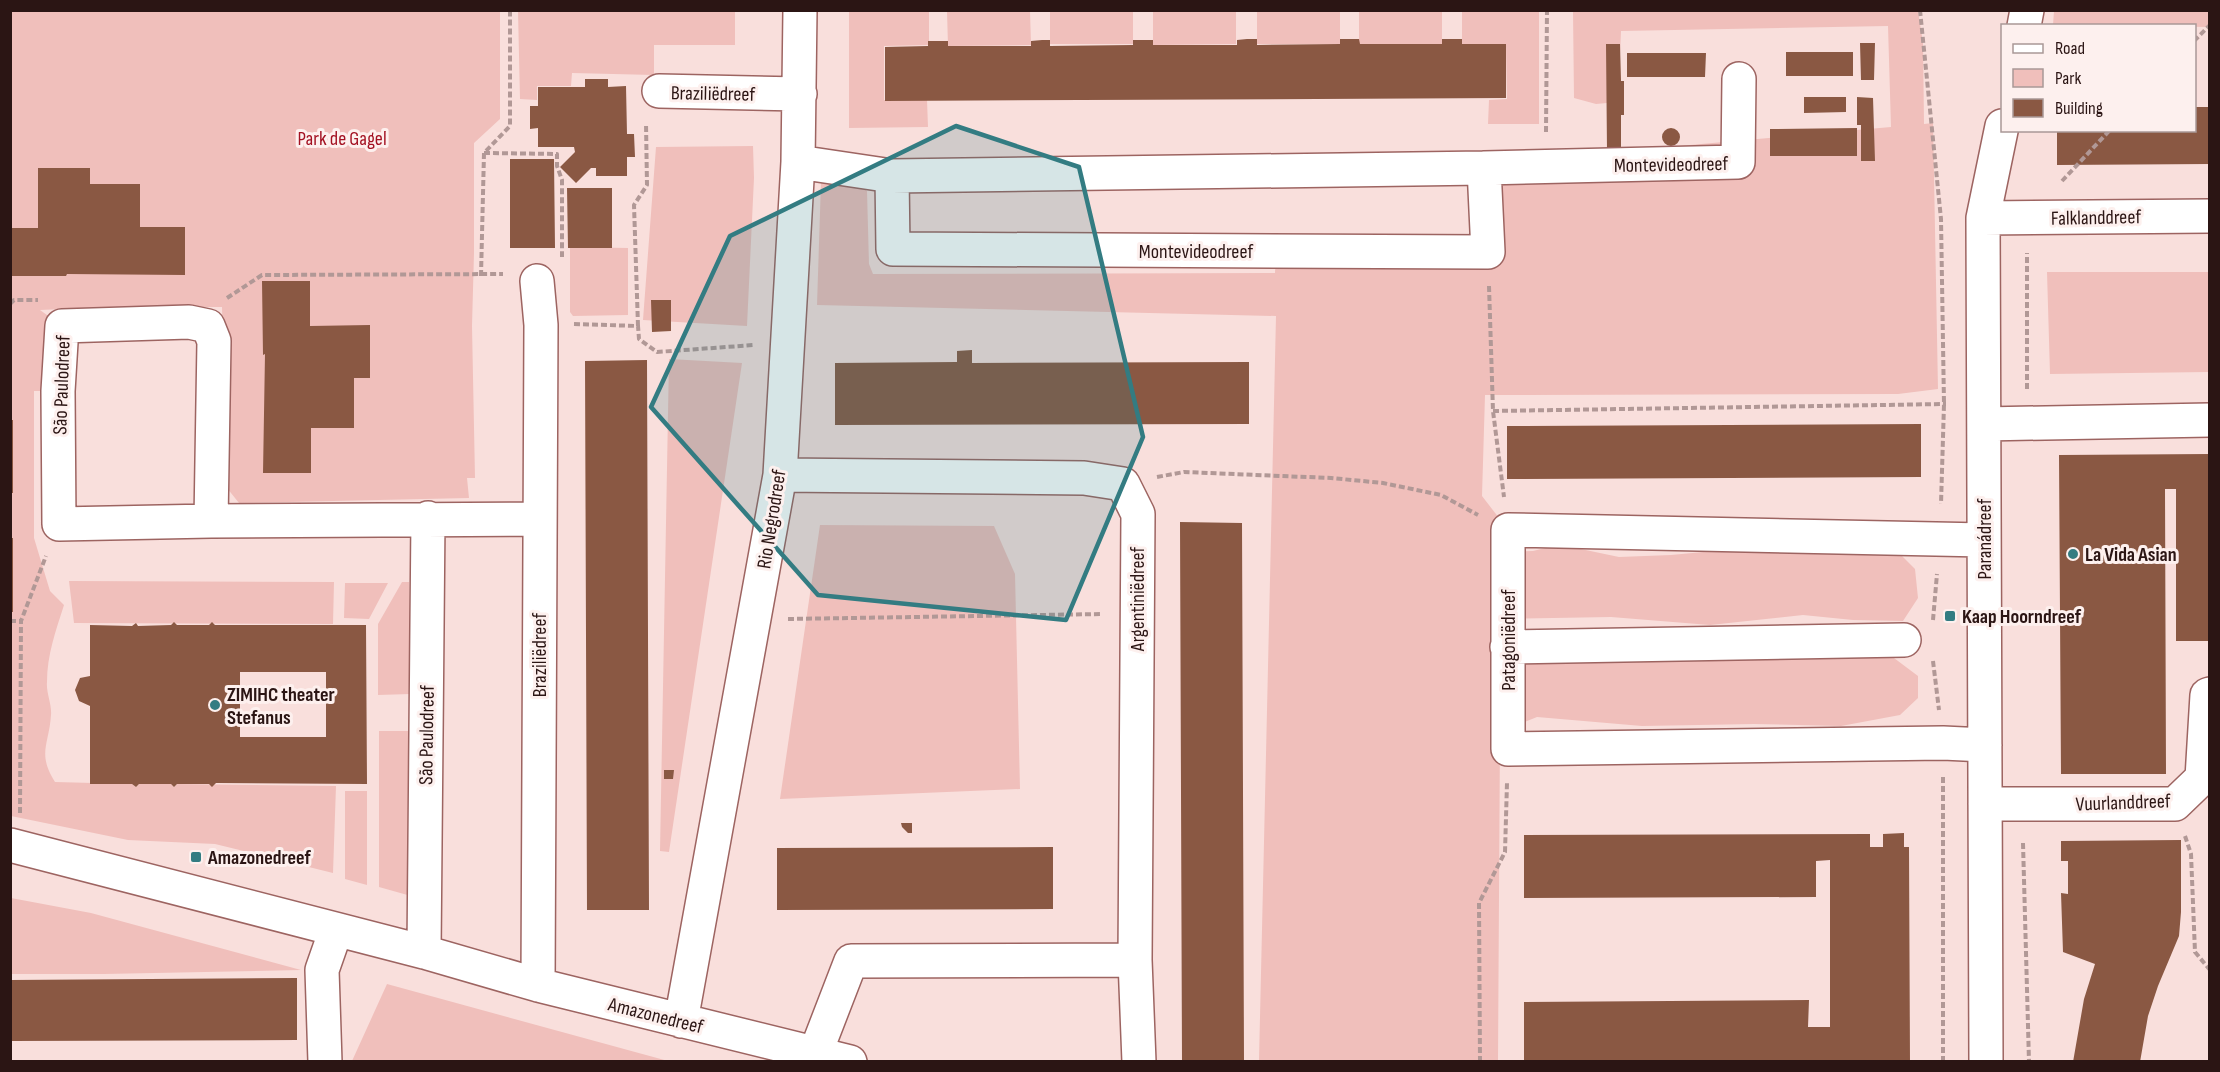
<svg xmlns="http://www.w3.org/2000/svg" width="2220" height="1072" font-family="'Sofia Sans Condensed',sans-serif">
  <style>
    .green { fill: #f0bfbb }
    .building { fill: #8a5843; fill-rule: evenodd }
    .lines { fill: none; stroke-linecap: round; stroke-linejoin: round }
    .minor-casing { stroke: #9d6461; stroke-width: 36 }
    .path { stroke: #b19896; stroke-width: 4; stroke-dasharray: 6 3; stroke-linecap: butt }
    .minor { stroke: #fff; stroke-width: 33 }
    .marked { fill: #337c82; fill-opacity: 0.2; stroke: #337c82; stroke-width: 4.5; stroke-linejoin: round }
    .poi-dot { fill: #337c82; stroke: #fdf0ee; stroke-width: 2 }
    .labels { text-anchor: middle; stroke-width: 6; stroke-linejoin: round; paint-order: stroke }
    .street-label { font-size: 20px; fill: #2b1514; stroke: #fdf0ee }
    .park-label { font-size: 20px; fill: #a31122; stroke: #fdf0ee }
    .poi-label { font-size: 20px; font-weight: bold; fill: #2b1514; stroke: #fdf0ee; text-anchor: start }
  </style>
  <rect width="100%" height="100%" fill="#f9dfdc"/>
  <path class="green" d="M10,11h490v108l-26,24v110l-2,73 3,152h-8l2,20 -230,5 -12,-15 -5,-181h-112l-70,3 22,16 -4,65h-24v147l16,53 14,14c-8,25 -17,50 -17,77 -1,11 5,22 4,33 -2,30 -14,38 4,67l77,2 4,3 3,-3h32l3,3 3,-3 159,2 -3,87 -118,-29 -87,-4 -117,-24z
    M518,11h217v34h-81v30l-82,-2 -1,13h-34v14l-17,-1z
    M849,11h80v34l-45,1v54h43l1,27 -79,1z
    M947,11h83l1,34 -83,1z
    M1050,11h83v33h-83z
    M1153,11h83v33l-83,1z
    M1257,11h83v33h-83z
    M1359,11h83v33h-83z
    M1462,11h77v113h-51l1,-24 18,-1 -1,-54h-44z
    M1573,11h345l5,32 1,81 9,-1 5,266 -40,5 -413,1 -3,101 17,22 6,34 28,-1 16,-4 27,1 43,9 52,-2 75,-7 146,-2 23,23 3,29 -15,23 -50,-1 -50,-5 -93,10 -99,-8 -109,2 -1,11 389,25 28,21v22l-18,17 -59,11 -87,-2 -112,2 -105,-9 -37,15 -2,329h-239l17,-745 -459,-11 4,-123 33,-2 13,11 2,73 4,10 402,-1 1,-27 216,1 -3,-84 402,-36 -3,-101 -267,5 -3,71 -22,2 -22,-6z
    M2054,11h155v16l-156,-2z
    M753,146l1,32 -7,148 -104,-6 13,-173z
    M570,247l58,1v67l-55,1 -3,-4z
    M2047,272h162v100l-159,2z
    M669,359l73,4 -73,489 -9,-1z
    M820,525l174,1 21,48 5,215 -240,10z
    M69,581l265,1 -1,42 -259,-1z
    M402,582h7l1,112 -32,1v-71z
    M345,583h43l-19,36 -25,-1z
    M379,731h31l1,165 -32,-9z
    M345,791h22v94l-22,-6z
    M11,898l80,15 210,57 -197,4h-93z
    M387,984l281,77h-316z"/>
  <path class="building" d="M1247,39h10v6l83,-1v-5h19l1,5h82v-5h20v5h44v54l-621,3v-54l43,-1v-5h20v5h83v-5l11,-1h8v6l83,-1v-5h20v5h84v-5z
    M1860,43h15l-1,37h-13z
    M1606,44h14l1,37h3v34h-3v36h-14z
    M1786,52h67v24h-67z
    M1627,53h79l-1,24h-78z
    M585,79h23v8l18,-1 1,48h7l1,23h-8v19h-31v-8h-5l-15,15 -16,-16 15,-15 -1,-5h-36v-19l-8,1v-23h8v-19h47z
    M1804,97h42v15l-42,1z
    M1857,97l16,1 2,63h-14v-36h-4z
    M2194,107h16v57l-153,1v-35h137z
    M1857,128v28h-87v-27z
    M1662 137a9 9 0 1 1 18 0a9 9 0 1 1-18 0Z
    M510,159h44l1,89h-45z
    M38,168h52v16h50v43h45v48l-118,-1 -1,2h-56v-48h28z
    M567,188h45v60h-44z
    M262,281h48v45l60,-1v53h-16v50h-43v45h-48l2,-119 -2,1z
    M651,300h20v31l-19,1z
    M972,350v13l277,-1v62l-414,1v-62l122,-1v-11z
    M647,360l2,550h-62l-2,-549z
    M10,420h3v73h-3z
    M1921,424v53l-414,2v-53z
    M2210,454v187h-34v-152h-11l1,285h-105l-2,-319z
    M1180,522l62,1 2,539h-62z
    M10,538h3v74h-3z
    M174,622l3,3h32l3,-3 3,3h151l1,159 -151,-1 -4,4 -3,-3h-32l-3,3 -3,-3h-32l-3,3 -4,-3h-42v-78l-11,-5 -4,-11 5,-12 10,-2v-51l42,1 4,-3 2,3 33,-1zM240,672h86v65h-86z
    M664,770h10l-1,9h-9z
    M901,823h11v10h-4l-6,-6z
    M1904,833v14h5l1,215h-386v-60l285,-2 -1,27h22v-167l-14,1v36l-292,1v-63l346,-1v13h13v-13z
    M2181,840v72l-2,24 -21,50 -10,30 -8,46h-67l11,-63 11,-35 -32,-12 -2,-59 7,1v-33h-7v-20z
    M1053,847v62l-276,1v-62z
    M297,978v62l-287,1v-61z"/>
  <g class="lines">
    <g class="minor-casing">
      <path id="minor" d="M2024,26l3,-16
        M659,91l141,3
        M798,162l94,14 592,-8 254,-6 1,-83
        M892,176l1,73 595,3 -4,-84
        M1983,218l227,-2
        M537,281l4,44 -3,660
        M1984,424l226,-4
        M780,475l304,3 39,6 15,30 -3,446 4,102
        M211,521l3,-180 -6,-15 -19,-4 -127,4 -4,65 1,133 152,-3 328,-2
        M1984,540l-476,-10v219l435,-6 42,2
        M1507,647l397,-7
        M1985,804h190l27,-26 5,-83 3,-1
        M10,845l414,107 114,33 312,77
        M424,952l4,-434
        M681,1021l99,-546 18,-313 2,-152
        M325,1062l-3,-92 14,-40
        M812,1062l39,-101 284,-1
        M1986,1062l-3,-844 19,-92"/>
    </g>
    <path class="path" d="M1920,10l21,209 3,185 -3,100
      M2194,41l16,-16
      M1546,132l1,-122
      M484,153l73,1v12l5,14v77
      M2062,181l48,-51
      M481,276l3,-123 26,-27v-116
      M1489,286l4,125 11,86
      M227,298l35,-23 241,-1
      M10,304l4,-4h24
      M574,324l64,2 1,13 18,13 97,-7
      M638,326l-4,-121 13,-20 -1,-62
      M2027,389v-136
      M1493,411l453,-7
      M1157,477l27,-5 147,6 52,5 58,12 37,20
      M788,619l314,-5
      M1933,620l4,-46
      M10,621h11
      M1933,661l6,49
      M1943,777v285
      M20,813l1,-192 25,-65
      M2185,836l6,18 4,98 15,18
      M2023,843l6,219
      M1480,1062l-1,-159 26,-51 2,-69"/>
    <use href="#minor" class="minor"/>
  </g>
  <path class="marked" d="M956,126l123,41 64,270 -77,183 -248,-25 -167,-188 79,-171z"/>
  <g class="poi-dot">
    <circle cx="2073" cy="554" r="6"/>
    <rect x="1944" y="610" width="12" height="12" rx="3"/>
    <circle cx="215" cy="705" r="6"/>
    <rect x="190" y="851" width="12" height="12" rx="3"/>
  </g>
  <g class="labels">
    <g class="street-label">
      <text transform="translate(713 93) rotate(1)" y="7">Braziliëdreef</text>
      <text transform="translate(1671 164) rotate(-1)" y="7">Montevideodreef</text>
      <text transform="translate(2096 217) rotate(-1)" y="7">Falklanddreef</text>
      <text x="1196" y="258">Montevideodreef</text>
      <text transform="translate(61 385) rotate(-88)" y="7">São Paulodreef</text>
      <text transform="translate(771 519) rotate(-81)" y="7">Rio Negrodreef</text>
      <text transform="translate(1984 539) rotate(-90)" y="7">Paranádreef</text>
      <text transform="translate(1137 599) rotate(-90)" y="7">Argentiniëdreef</text>
      <text transform="translate(1508 640) rotate(-90)" y="7">Patagoniëdreef</text>
      <text transform="translate(539 655) rotate(-90)" y="7">Braziliëdreef</text>
      <text transform="translate(426 735) rotate(-89)" y="7">São Paulodreef</text>
      <text transform="translate(2123 802) rotate(-2)" y="7">Vuurlanddreef</text>
      <text transform="translate(656 1015) rotate(14)" y="7">Amazonedreef</text>
    </g>
    <g class="park-label">
      <text x="342" y="145">Park de Gagel</text>
    </g>
    <g class="poi-label">
      <text x="2085" y="561">La Vida Asian</text>
      <text x="1962" y="623">Kaap Hoorndreef</text>
      <text x="227" y="701">ZIMIHC theater<tspan x="227" dy="23">Stefanus</tspan></text>
      <text x="208" y="864">Amazonedreef</text>
    </g>
  </g>
  <rect width="2220" height="1072" fill="none" stroke="#2b1514" stroke-width="24"/>
  <rect x="2001" y="24" width="195" height="108" fill="#fdf0ee" stroke="#a99897" stroke-width="1.5"/>
  <rect x="2013" y="44" width="30" height="9" fill="#ffffff" stroke="#a99897" stroke-width="1.5"/>
  <text x="2055" y="54" font-size="18" fill="#2b1514">Road</text>
  <rect x="2013" y="69" width="30" height="18" fill="#f0bfbb" stroke="#a99897" stroke-width="1.5"/>
  <text x="2055" y="84" font-size="18" fill="#2b1514">Park</text>
  <rect x="2013" y="99" width="30" height="18" fill="#8a5843" stroke="#a99897" stroke-width="1.5"/>
  <text x="2055" y="114" font-size="18" fill="#2b1514">Building</text>
</svg>
